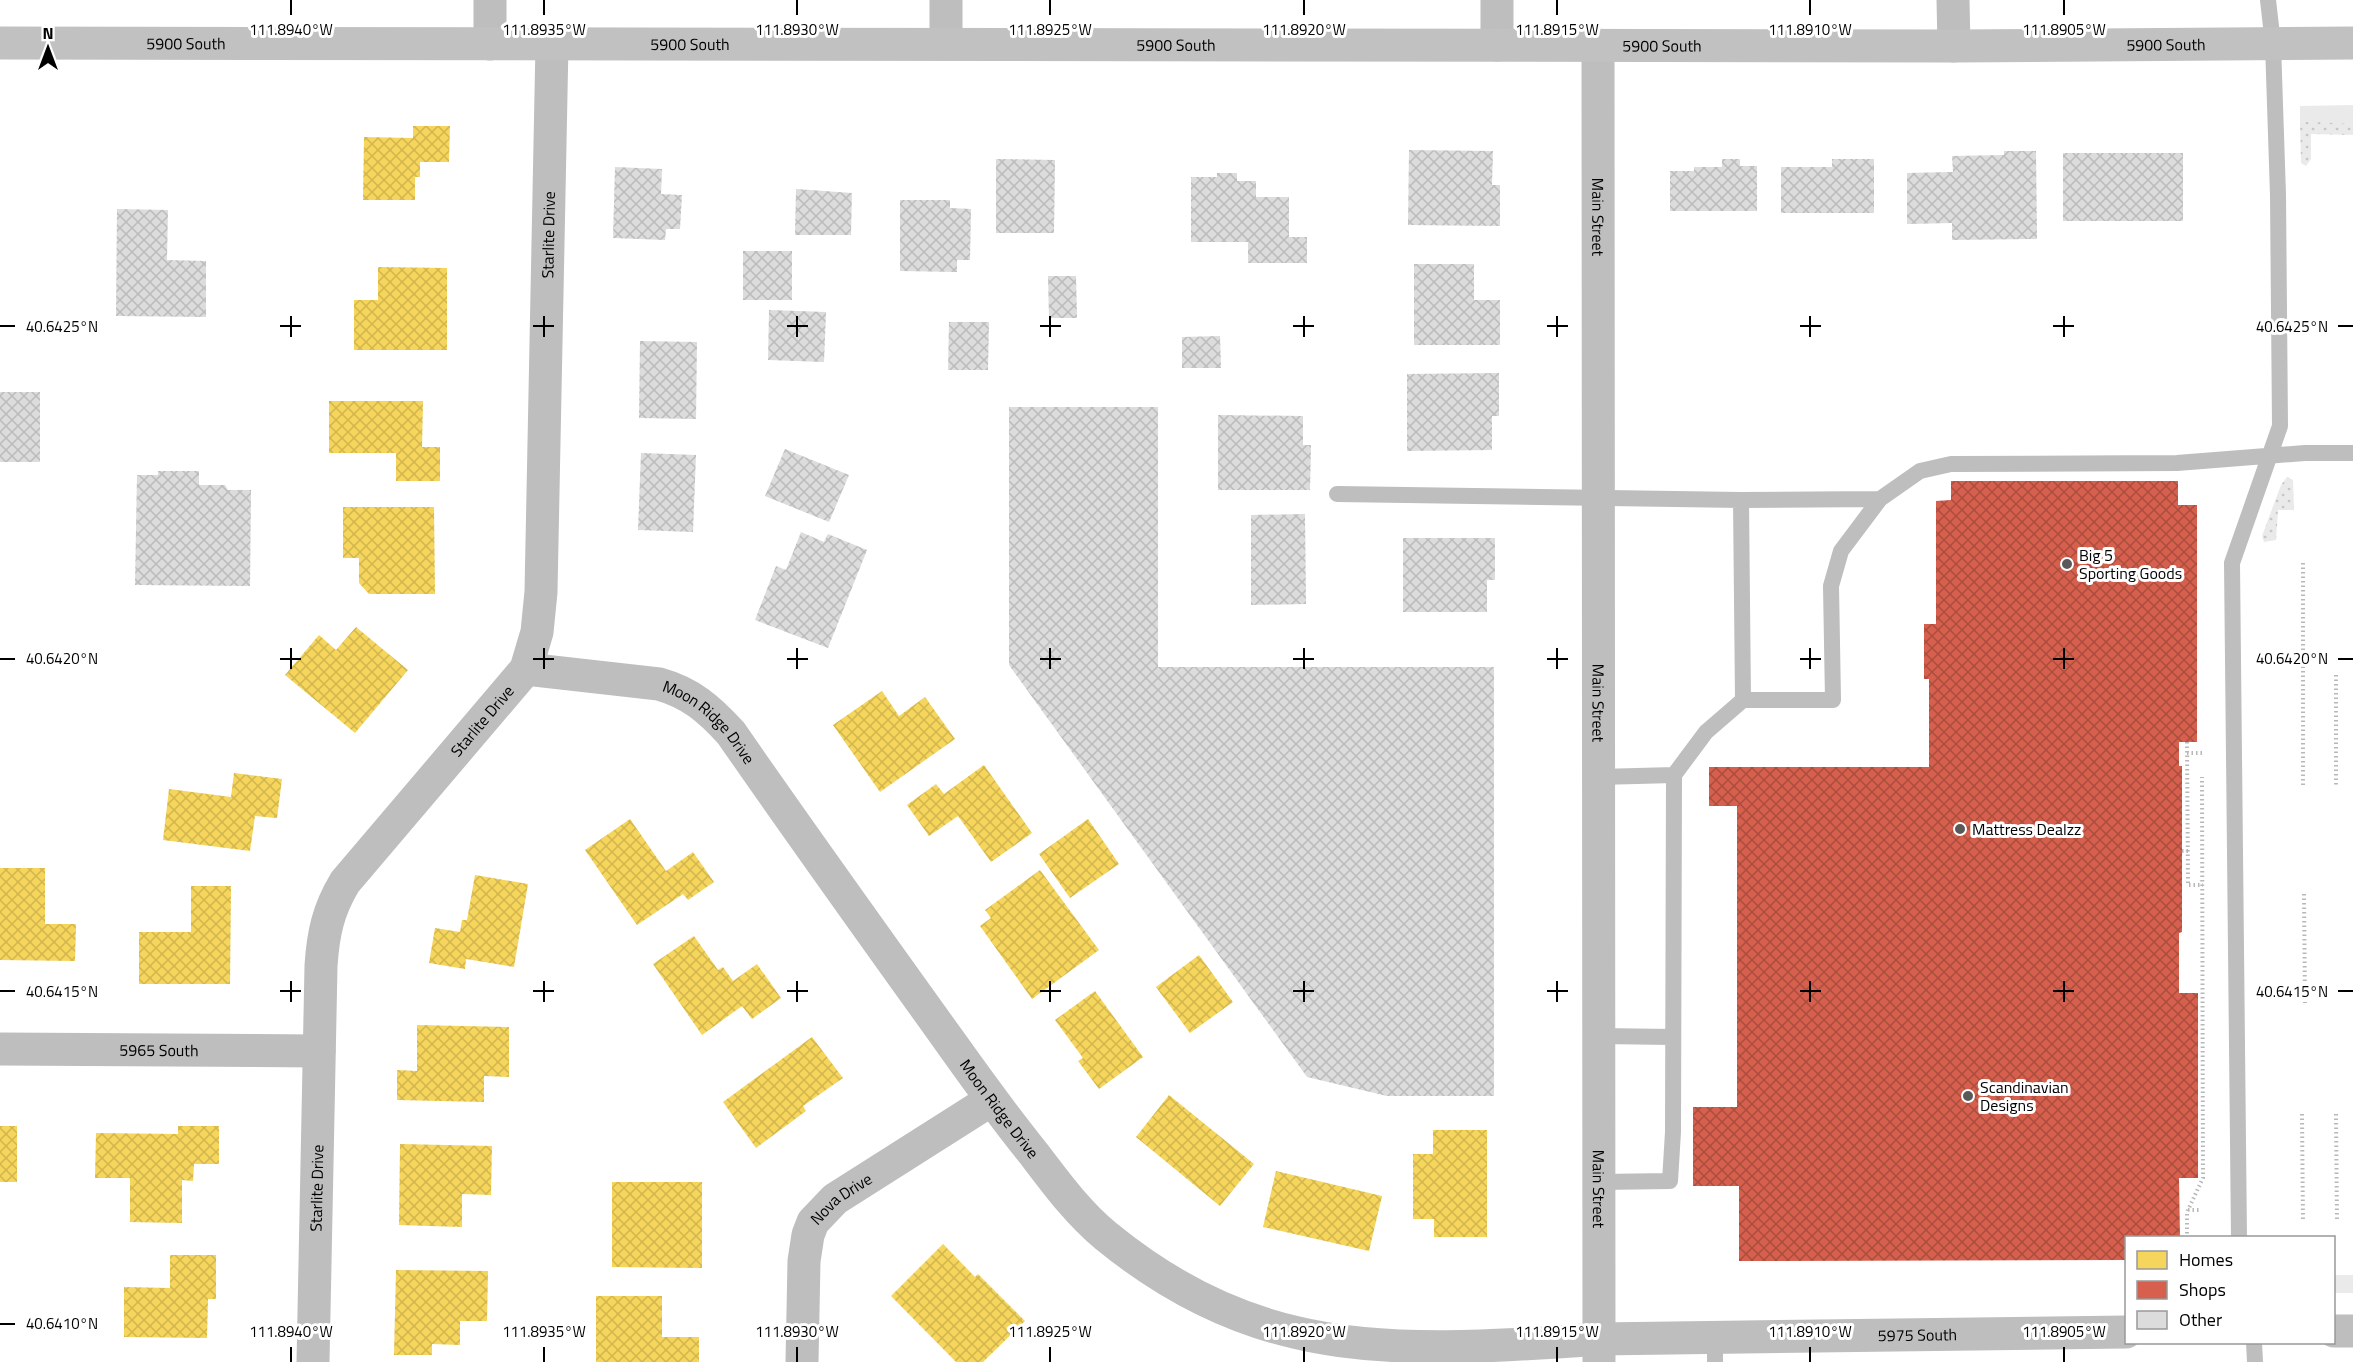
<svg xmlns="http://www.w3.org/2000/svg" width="2353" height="1362" font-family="'Titillium Web',sans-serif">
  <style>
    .grass { fill: #eaeaea }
    .garden { fill: url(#garden-dots) }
    .homes { fill: url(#homes-cross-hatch) }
    .shops { fill: url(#shops-cross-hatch) }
    .building { fill: url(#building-cross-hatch) }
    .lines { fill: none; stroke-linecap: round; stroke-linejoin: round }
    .path { stroke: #b8b8b8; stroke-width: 4; stroke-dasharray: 1.5 3; stroke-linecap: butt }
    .lane { stroke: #bebebe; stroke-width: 16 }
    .street { stroke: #bebebe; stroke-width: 33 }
    .secondary { stroke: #c1c1c1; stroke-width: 33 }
    .ticks { fill: none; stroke: #000; stroke-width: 2 }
    .poi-dot { fill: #595959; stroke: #fff; stroke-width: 2 }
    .labels { text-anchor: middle; stroke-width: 6; stroke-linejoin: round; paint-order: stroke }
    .street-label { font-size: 16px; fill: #000; stroke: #fff }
    .poi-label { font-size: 16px; fill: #000; stroke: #fff; text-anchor: start }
    .ticks-label { font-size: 15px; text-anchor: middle; fill: #000; stroke: #fff; stroke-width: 6; stroke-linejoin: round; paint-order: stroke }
  </style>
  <defs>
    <pattern id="garden-dots" width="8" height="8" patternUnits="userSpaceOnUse" patternTransform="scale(1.5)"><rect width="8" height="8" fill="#eaeaea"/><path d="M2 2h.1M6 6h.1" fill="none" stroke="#c7c7c7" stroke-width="1.8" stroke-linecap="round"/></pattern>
    <pattern id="homes-cross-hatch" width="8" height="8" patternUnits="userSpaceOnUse" patternTransform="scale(1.5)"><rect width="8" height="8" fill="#f6d55c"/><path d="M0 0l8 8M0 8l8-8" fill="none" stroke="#d1b54e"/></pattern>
    <pattern id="shops-cross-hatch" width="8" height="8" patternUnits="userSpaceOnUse" patternTransform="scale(1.5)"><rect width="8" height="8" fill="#d6604d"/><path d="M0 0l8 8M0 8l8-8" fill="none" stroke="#ab4d3e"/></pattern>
    <pattern id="building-cross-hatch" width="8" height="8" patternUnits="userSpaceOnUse" patternTransform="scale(1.5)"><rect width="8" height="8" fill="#dcdcdc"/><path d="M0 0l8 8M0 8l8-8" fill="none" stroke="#bbb"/></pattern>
  </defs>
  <rect width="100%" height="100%" fill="#fff"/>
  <path class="grass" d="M2353,105v20l-53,-4v-15z
    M2334,1275h19v18h-19z"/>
  <path class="garden" d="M2300,121l50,3 3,1v10l-42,-1v25l-5,7 -5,-3z
    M2287,477l6,3 1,30h-16l-2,30 -12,2 -2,-6 19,-51z"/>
  <path class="homes" d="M413,126h37l-1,36h-29v15h-5v23h-52l1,-63 49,1z
    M378,267l69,1v82h-93v-50h24z
    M329,401h94l-1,46h18v34h-44v-28h-67z
    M343,507h91l1,87h-66l-10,-11v-25h-16z
    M356,627l52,43 -53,63 -70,-58 34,-40 17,15z
    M882,691l17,25 26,-19 30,42 -75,53 -47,-67z
    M984,765l48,68 -41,29 -33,-46 -29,20 -22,-31 29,-21 8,10z
    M234,773l48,6 -5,39 -22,-2 -5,35 -87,-11 6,-51 62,8z
    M630,819l36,52 27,-19 21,30 -26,18 -5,-6 -46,31 -52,-75z
    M1088,819l31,45 -49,34 -31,-44z
    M0,868h45v56h31l-1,37 -75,-1z
    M1040,870l59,80 -67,49 -52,-73 11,-8 -6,-8z
    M475,875l53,9 -14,83 -48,-8 -1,10 -36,-6 6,-35 25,4 2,-12h5z
    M191,886h40l-1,98h-91v-52h52z
    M694,936l24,34 5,-3 10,14 24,-17 24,34 -29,21 -10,-13 -40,29 -49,-71z
    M1199,955l34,47 -43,31 -34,-46z
    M1095,991l48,66 -44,32 -21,-28 5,-3 -28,-38z
    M417,1025l92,2v50l-25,-1v26l-87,-2v-30l20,1z
    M812,1037l31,41 -40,28 3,5 -50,37 -33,-46z
    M1169,1095l85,69 -34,42 -84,-69z
    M0,1126h17v56h-17z
    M178,1126h41v38h-25l-1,17 -11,-1v43l-52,-1v-44h-35l1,-45 82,1z
    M1433,1130h54v107h-53v-18h-21v-65h20z
    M400,1144l92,2 -1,49 -29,-1v33l-63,-2z
    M1276,1171l106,25 -13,55 -106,-24z
    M612,1182h90v86l-90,-1z
    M943,1244l32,33 3,-3 47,47 -42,41h-27l-65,-66z
    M170,1255h46v44h-8l-1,39 -83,-1v-50l46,1z
    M396,1270l92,1 -1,50h-27v24l-28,-1v11h-38z
    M596,1296h66v41h37v25h-103z"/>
  <path class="shops" d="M1951,481h227v24h19v237h-18v24h3v166l-3,1v60h19v185h-19l1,60h-54v22l-387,1v-75h-46v-79h44v-301h-28v-39h220v-88h-5v-55h12v-123l15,-1z"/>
  <path class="building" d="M1409,150l84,1 -1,34h8v41l-92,-1z
    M2004,151h32l1,88 -85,1v-17l-45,1v-51l46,-1 -1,-16 52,-1z
    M2063,153h120v68h-120z
    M996,159l59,1 -1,73h-58z
    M1722,159h18v7h17v45h-87v-40h24v-4h28z
    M1832,159h42v54h-93v-46h51z
    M615,167l47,2 -1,25 21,1 -2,34h-14l-1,11 -52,-2z
    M1217,173h20v8h19v16h33v40h18v26h-59v-21h-57v-65h26z
    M796,189l56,4 -1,42h-56z
    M900,200h50v8l21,1 -1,51h-13v12l-57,-1z
    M117,209l51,1 -1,50 39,1v56l-90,-1z
    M743,251h49v49h-49z
    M1414,264h60v36h26v45h-86z
    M1048,276h28l1,42h-28z
    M769,310l57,2 -2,50 -56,-2z
    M949,322h40l-1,48h-40z
    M1220,336l1,32h-39v-31z
    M640,341l57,1 -1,77 -57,-1z
    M1499,373v43h-7v34l-85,1v-77z
    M0,392h40v70h-40z
    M1009,407h149v260h336v429h-107l-80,-19 -298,-412z
    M1218,415l85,1v29h8l-1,45h-92z
    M785,449l64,26 -20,47 -64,-26z
    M641,453l55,2 -3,77 -55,-2z
    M158,471h41v14h26l3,5h23l-1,96 -115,-1 2,-110h21z
    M1305,514l1,90 -55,1v-90z
    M801,532l23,10 4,-8 39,16 -39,98 -73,-28 21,-54 10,4z
    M1403,538h92v42h-8v32h-84z"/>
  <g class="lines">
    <path class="path" d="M2303,563v223
      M2336,675v111
      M2187,742l1,143h15
      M2187,753h15
      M2182,851h6
      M2304,894l1,109
      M2302,1114l1,108
      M2336,1114l1,108
      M2188,1210h12
      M2187,1238v-26l16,-34 -1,-401"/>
    <path class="lane" d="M1337,494l404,6
      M1743,700h90l-2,-114 10,-35 39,-52
      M1599,777l75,-2
      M1599,1036l74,1
      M1599,1182l71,-1 3,-49 1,-357 32,-43 37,-32 -2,-200 139,-1 40,-28 31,-7 226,-1 128,-10h48
      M2239,1238l-7,-675 48,-137 -2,-231 -5,-151 -5,-44
      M1715,1339v23
      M2254,1342l1,20"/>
    <g class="street">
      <path d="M490,0v44"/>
      <path d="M946,0v44"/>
      <path d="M1497,0v45"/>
      <path d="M1953,0l1,46"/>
      <path id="s1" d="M1598,45l1,1315"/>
      <path id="s2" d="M526,669l133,15c32,9 50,25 72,49 72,104 146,207 220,310 27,38 54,75 83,111 22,29 44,59 72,82 55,45 119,80 188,96 93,23 210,14 305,7l527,-7"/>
      <path id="s3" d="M0,1049l319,2"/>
      <path d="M2334,1331h19"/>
      <path id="s4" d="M313,1362l8,-396c2,-32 7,-56 24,-84l181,-213 11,-37 4,-40 11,-548"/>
      <path id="s5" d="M802,1362l2,-101 4,-26 5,-13 22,-23 156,-99"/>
    </g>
    <path class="secondary" id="s6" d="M0,43l1954,3 399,-3"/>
  </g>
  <path class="ticks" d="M291,0v15M544,0v15M797,0v15M1050,0v15M1304,0v15M1557,0v15M1810,0v15M2064,0v15M291,316v21M544,316v21M797,316v21M1050,316v21M1304,316v21M1557,316v21M1810,316v21M2064,316v21M0,326h15M280,326h21M533,326h21M787,326h21M1040,326h21M1293,326h21M1547,326h21M1800,326h21M2053,326h21M2338,326h15M291,648v21M544,648v21M797,648v21M1050,648v21M1304,648v21M1557,648v21M1810,648v21M2064,648v21M0,659h15M280,659h21M533,659h21M787,659h21M1040,659h21M1293,659h21M1547,659h21M1800,659h21M2053,659h21M2338,659h15M291,981v21M544,981v21M797,981v21M1050,981v21M1304,981v21M1557,981v21M1810,981v21M2064,981v21M0,991h15M280,991h21M533,991h21M787,991h21M1040,991h21M1293,991h21M1547,991h21M1800,991h21M2053,991h21M2338,991h15M0,1324h15M291,1347v15M544,1347v15M797,1347v15M1050,1347v15M1304,1347v15M1557,1347v15M1810,1347v15M2064,1347v15"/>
  <g class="poi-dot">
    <circle cx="2067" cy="564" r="6"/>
    <circle cx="1960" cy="829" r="6"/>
    <circle cx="1968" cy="1096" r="6"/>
  </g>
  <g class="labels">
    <g class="street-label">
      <text dy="6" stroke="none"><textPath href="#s6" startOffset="186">5900 South</textPath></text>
      <text dy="6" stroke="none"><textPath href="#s6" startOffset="690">5900 South</textPath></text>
      <text dy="6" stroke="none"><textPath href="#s6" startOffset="1176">5900 South</textPath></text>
      <text dy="6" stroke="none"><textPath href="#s6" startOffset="1662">5900 South</textPath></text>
      <text dy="6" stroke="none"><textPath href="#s6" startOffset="2166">5900 South</textPath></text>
      <text dy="6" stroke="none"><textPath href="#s1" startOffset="172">Main Street</textPath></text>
      <text dy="6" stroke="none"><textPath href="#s4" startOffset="1200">Starlite Drive</textPath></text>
      <text dy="6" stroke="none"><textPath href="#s1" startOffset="658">Main Street</textPath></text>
      <text dy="6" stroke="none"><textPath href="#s4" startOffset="696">Starlite Drive</textPath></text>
      <text dy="6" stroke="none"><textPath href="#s2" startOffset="198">Moon Ridge Drive</textPath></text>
      <text dy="6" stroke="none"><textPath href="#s3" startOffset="159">5965 South</textPath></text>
      <text dy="6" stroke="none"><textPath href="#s2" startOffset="684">Moon Ridge Drive</textPath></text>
      <text dy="6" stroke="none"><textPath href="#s4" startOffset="174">Starlite Drive</textPath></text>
      <text dy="6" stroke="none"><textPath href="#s1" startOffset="1144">Main Street</textPath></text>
      <text dy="6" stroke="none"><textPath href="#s5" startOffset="178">Nova Drive</textPath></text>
      <text dy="6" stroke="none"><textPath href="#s2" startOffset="1688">5975 South</textPath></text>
    </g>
    <g class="poi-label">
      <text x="2079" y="561">Big 5<tspan x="2079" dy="18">Sporting Goods</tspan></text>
      <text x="1972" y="835">Mattress Dealzz</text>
      <text x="1980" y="1093">Scandinavian<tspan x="1980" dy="18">Designs</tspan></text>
    </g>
  </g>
  <g class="ticks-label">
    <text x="291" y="35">111.8940°W</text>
    <text x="544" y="35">111.8935°W</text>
    <text x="797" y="35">111.8930°W</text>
    <text x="1050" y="35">111.8925°W</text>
    <text x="1304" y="35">111.8920°W</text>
    <text x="1557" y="35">111.8915°W</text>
    <text x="1810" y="35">111.8910°W</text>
    <text x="2064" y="35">111.8905°W</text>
    <text x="62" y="332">40.6425°N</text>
    <text x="2292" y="332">40.6425°N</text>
    <text x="62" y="664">40.6420°N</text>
    <text x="2292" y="664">40.6420°N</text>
    <text x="62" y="997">40.6415°N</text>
    <text x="2292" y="997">40.6415°N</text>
    <text x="62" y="1329">40.6410°N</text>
    <text x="291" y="1337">111.8940°W</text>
    <text x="544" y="1337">111.8935°W</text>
    <text x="797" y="1337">111.8930°W</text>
    <text x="1050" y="1337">111.8925°W</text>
    <text x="1304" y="1337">111.8920°W</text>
    <text x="1557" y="1337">111.8915°W</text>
    <text x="1810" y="1337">111.8910°W</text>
    <text x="2064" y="1337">111.8905°W</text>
  </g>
  <rect x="2125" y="1236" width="210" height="108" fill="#ffffff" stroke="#999999" stroke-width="1.5"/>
  <rect x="2137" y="1251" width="30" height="18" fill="#f6d55c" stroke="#999999" stroke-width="1.5"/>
  <text x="2179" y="1266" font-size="18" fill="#000000">Homes</text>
  <rect x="2137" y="1281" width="30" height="18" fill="#d6604d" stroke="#999999" stroke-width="1.5"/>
  <text x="2179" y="1296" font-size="18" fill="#000000">Shops</text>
  <rect x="2137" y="1311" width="30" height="18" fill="#dcdcdc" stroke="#999999" stroke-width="1.5"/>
  <text x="2179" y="1326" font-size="18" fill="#000000">Other</text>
  <g transform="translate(48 48)" stroke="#ffffff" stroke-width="4.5" paint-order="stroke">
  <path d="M0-4.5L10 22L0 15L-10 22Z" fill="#000000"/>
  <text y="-9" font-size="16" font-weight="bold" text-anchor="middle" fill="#000000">N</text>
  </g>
</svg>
